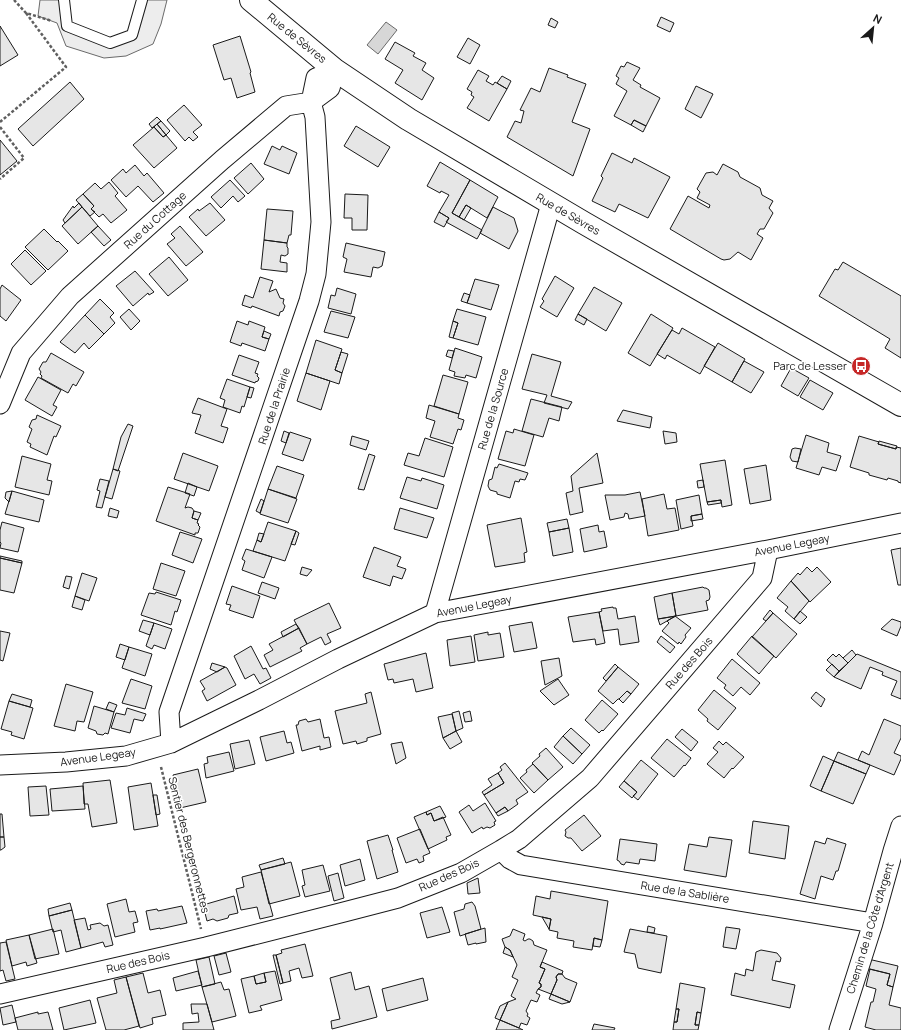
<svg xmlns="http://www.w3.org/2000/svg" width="901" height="1030" font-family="Manrope,sans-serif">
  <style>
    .built { fill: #ededed; stroke: #6a6a6a }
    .water { fill: #d7d7d7; stroke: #6a6a6a }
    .building { fill: #e6e6e6; stroke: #1a1a1a }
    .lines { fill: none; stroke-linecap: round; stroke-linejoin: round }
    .lane-casing { stroke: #1a1a1a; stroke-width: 12 }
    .street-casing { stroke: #1a1a1a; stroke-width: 21 }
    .secondary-casing { stroke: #1a1a1a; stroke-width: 24 }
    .path { stroke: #5f5f5f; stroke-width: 2.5; stroke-dasharray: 3 2; stroke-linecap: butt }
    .lane { stroke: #fff; stroke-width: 10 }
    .street { stroke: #fff; stroke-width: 19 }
    .secondary { stroke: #fff; stroke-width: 22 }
    .labels { text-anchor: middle; stroke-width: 3; stroke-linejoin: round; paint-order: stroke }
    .street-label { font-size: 11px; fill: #1a1a1a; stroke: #fff }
    .poi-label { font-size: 11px; fill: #1a1a1a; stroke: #fff; text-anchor: end }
  </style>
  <rect width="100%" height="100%" fill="#fff"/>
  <path class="built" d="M40,0h24l3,26 43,17 22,-8 10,-35h25l-6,24 -8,20 -27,12 -22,2 -38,-12 -9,-23 -19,-7z"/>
  <path class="water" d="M386,22l11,8 -19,24 -11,-9z"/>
  <path class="building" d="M661,17l13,6 -4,9 -13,-6z
    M551,18l7,4 -3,6 -7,-3z
    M0,26l18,29 -18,11z
    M240,36l11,36 -1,1 5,19 -18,6 -6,-20 -7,2 -11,-35z
    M468,38l12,7 -10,19 -13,-7z
    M395,42l20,11 -2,3 13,7 -4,7 12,8 -12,22 -27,-17 8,-13 -18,-11z
    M627,62l13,6 -7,12 8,5 -1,2 20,11 -14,28 -12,-6 -3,5 -17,-9 13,-25 -11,-7 3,-6 -3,-2 5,-10 3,1z
    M549,68l19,7 -1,2 19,7 -14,38 18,7 -17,47 -66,-39 8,-16 6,2 3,-12 -4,-1 11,-22 9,4z
    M478,70l11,6 -3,5 7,4 2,-3 12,7 -18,32 -22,-13 7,-11 -3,-2 1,-3 -5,-3z
    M502,76l9,5 -4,8 -10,-6z
    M70,82l14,17 -51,47 -15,-17z
    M696,86l17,8 -12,24 -16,-9z
    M184,105l18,20 -9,7 5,5 -5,4 -4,-4 -4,4 -18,-21z
    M157,117l4,4 -9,7 -3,-4z
    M634,120l12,6 -3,6 -12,-7z
    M161,121l9,10 -4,4 -9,-11z
    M157,124l9,11 -3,2 -9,-10z
    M356,126l34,21 -12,20 -34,-21z
    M154,127l9,10 3,-2 11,13 -23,20 -21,-23z
    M0,140l17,21 -17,14z
    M272,146l8,4 2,-4 15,7 -8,21 -25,-10z
    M612,153l20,10 2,-5 36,19 -22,41 -29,-14 -4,8 -23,-11 11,-23 -2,-2z
    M440,162l30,18 -18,33 30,17 -5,9 -31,-17 3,-4 -10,-6 10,-17 -8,-4 -1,2 -13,-7z
    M251,163l13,16 -16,15 -14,-16z
    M723,164l15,8 2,5 20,11 2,7 11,6 -4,7 4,5 -9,16h-4l-3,5 6,4 -12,22 -13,-8 -8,7 -6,1 -3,-1 -51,-30 18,-33 21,12 1,-3 -13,-7 3,-6 -3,-3 9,-16 7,-1 4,3z
    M135,165l9,11 3,-3 17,20 -11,9 -15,-16 -12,11 -15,-17 12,-11 3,4z
    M230,180l15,16 -7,6 -5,-6 -12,12 -10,-11z
    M470,180l28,17 -11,21 -21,-13 -7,12 -7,-4z
    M109,182l9,11 -3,3 12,14 -16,13 -8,-9 -4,3 -8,-8 3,-3 -11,-12 12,-11 6,6z
    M83,194l11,12 -3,3 4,3 -5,4 -14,-16z
    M345,194l23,1 -1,35h-15v-12h-8z
    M79,203l3,4 -17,16 -2,-3 10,-14 1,2z
    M210,203l15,17 -19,16 -17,-19 9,-8 1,2z
    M466,205l5,3 -7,12 -5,-3z
    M82,207l16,19 -20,18 -16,-18z
    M493,207l21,11 4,13 -9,18 -29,-16z
    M267,209l26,2 -2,24h-2l-2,8 -23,-3z
    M439,212l10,6 -5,9 -10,-5z
    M98,226l13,14 -7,6 -13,-14z
    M180,226l23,26 -17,14 -19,-22 8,-6 -4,-4z
    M44,229l13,13 1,-1 10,10 -20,19 -23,-23z
    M264,240l23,3v4l1,1v6l-3,2 -4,-1 -1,7 7,1v9l-26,-3z
    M346,243l39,9 -3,14 -4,2 -5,-1 -2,10 -27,-5 3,-13 -4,-2z
    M25,250l21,21 -15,14 -20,-21z
    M169,257l19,23 -20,16 -19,-22z
    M843,262l58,34v62l-16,-10 5,-9 -71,-43 16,-27 3,1z
    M135,271l19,21 -5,3 -1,-2 -15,13 -17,-20z
    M555,276l19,12 -17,29 -17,-10 4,-6 -2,-2z
    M260,277l13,4 -4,11 7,-3 4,9 4,1 -1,4 2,3 -2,5 -3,1 -1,4 -27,-10 -1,2 -9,-3 3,-10 8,3z
    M475,279l24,6 -8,25 -24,-7z
    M2,285l19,15 -15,21 -6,-5v-27z
    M594,287l28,16 -16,28 -28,-17z
    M337,288l19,6 -5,20 -23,-6 3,-13 4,1z
    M464,293l6,2 -3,8 -6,-2z
    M100,299l14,14 -4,4 5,6 -11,11 -19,-19z
    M129,309l11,12 -9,9 -11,-13z
    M457,309l29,8 -8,28 -25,-7 5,-15 -5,-2z
    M331,311l24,6 -7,21 -24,-6z
    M578,314l9,5 -3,6 -9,-5z
    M651,314l22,14 -23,38 -22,-13z
    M85,315l19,19 -15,15 -5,-6 -9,10 -15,-11z
    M237,321l11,4 1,-4 16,6 -3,10 7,2 -4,12 -23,-8 -1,3 -11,-4z
    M453,321l5,2 -5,15 -4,-1z
    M682,328l33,19 -15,27 -33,-19 -2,4 -8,-5 15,-24 7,4z
    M264,331l7,3 -2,5 -7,-2z
    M316,340l26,9 -7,21 7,3 -3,11 -33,-11z
    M718,343l27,16 -13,23 -28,-16z
    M455,348l27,9 -6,21 -10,-3 -1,3 -11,-2 1,-4 -6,-2z
    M448,350l6,1 -2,7 -6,-2z
    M341,352l7,2 -6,19 -7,-3z
    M51,353l33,19 -8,14 -3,-2 -5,9 -27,-15 1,-2 -2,-2 1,-2 -2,-3 4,-7h3z
    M532,354l29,8 -10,34 21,6 -4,7 -24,-6 3,-8 -25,-6z
    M239,355l20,7 -4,11 3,1 -1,2 2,2 -1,3 -3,1v1l-23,-8z
    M744,361l20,11 -13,21 -19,-11z
    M791,368l18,10 -11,18 -17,-10z
    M306,373l24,8 -9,29 -24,-9z
    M443,375l25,7 -9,32 -25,-8z
    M38,377l23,13 -8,15 4,2 -5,9 -27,-16z
    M227,379l23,8 -6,20 -2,-1 -2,7 -17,-6 2,-7 -5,-2z
    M810,380l23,13 -10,17 -23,-13z
    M250,387l4,1 -3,10 -4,-1z
    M198,398l29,11 -6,17 7,2 -5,15 -28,-10 6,-18 -9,-2z
    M531,399l31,8 -3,14 -10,-3 -6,19 -21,-6z
    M429,405l30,9 -1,4 6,2 -3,10 -3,-1 -5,15 -23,-7 5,-16 -9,-3z
    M623,410l29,7 -2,11 -33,-7z
    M37,415l24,11 -5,11 -2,-1 -7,19 -17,-8 1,-3 -4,-2 5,-13 -3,-2 3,-7 4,-1z
    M128,424l5,2 -15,45 -5,-2 8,-32z
    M514,429l20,6 -9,31 -27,-7 8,-28 7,2z
    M284,431l5,2 -3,10 -5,-2z
    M663,431l13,2 1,9 -12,2z
    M290,432l21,7 -8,22 -21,-7z
    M806,435l23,8 -2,9 14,4 -5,15 -14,-4 -3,8 -23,-7z
    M352,436l17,5 -3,9 -16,-5z
    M859,436l20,6 -1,2 18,5v-2l5,1v35l-3,-1v-1l-10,-3 -1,2 -18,-5v-2l-19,-6z
    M425,438l28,9 -9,30 -40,-12 4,-12 11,3z
    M879,441l18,5 -1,3 -18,-5z
    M795,448l6,1 -3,13 -6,-1 -2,-4 2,-8z
    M183,453l35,13 -9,25 -35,-12z
    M597,453l6,30 -24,5 4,24 -13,3 -4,-22 7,-2 -2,-15z
    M369,454l6,2 -11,34 -6,-1z
    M22,456l29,8 -4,16 5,1 -3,14 -34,-8z
    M725,460l7,45 -10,2 -1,-7 -14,2 -7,-38z
    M499,464l29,9 -3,7 -5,-1 -1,3 -4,-1 -5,17 -13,-4v-2l-7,-2 -2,-4 1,-6 3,-1 3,-12 2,1z
    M766,465l5,35 -21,4 -6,-35z
    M277,466l27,9 -8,23 -28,-9z
    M113,469l7,2 -8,28 -7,-2z
    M407,477l14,4 1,-3 22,7 -7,24 -37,-11z
    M100,479l9,2 -7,27 -6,-1 4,-16 -3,-1z
    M703,480l1,7 -6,1 -1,-7z
    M188,483l9,4 -3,9 -9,-3z
    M168,487l22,7 -5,14 3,-1 4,1 2,3 -2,7 6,2 -1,3 2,1 -1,1 2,2 -2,6h-3v2l-39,-14z
    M268,489l29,10 -9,24 -28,-9z
    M12,491l-3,11 -4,-4 1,-6z
    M12,491l32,9 -5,22 -34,-8z
    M640,492l5,24 -16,3 -1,-5 -3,-1 -1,4 -14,3 -5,-25h20z
    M664,494l3,15 8,-1 4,22 -31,6 -6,-37z
    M699,495l3,19 -11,2 2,10 -12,3 -5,-29z
    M261,499l3,2 -4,12 -4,-2z
    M721,500v3l-13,2 -1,-3z
    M110,508l9,3 -2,7 -9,-2z
    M400,508l34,10 -7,20 -33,-9z
    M194,511l7,2 -3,7 -6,-2z
    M702,514l1,5 -12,2v-5z
    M521,518l6,34 -3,1 1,9 -30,5 -8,-42z
    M567,519l2,9 -20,4 -2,-9z
    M2,522l22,6 -6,24 -18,-4 1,-5 -1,-1v-12z
    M268,522l28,9 -11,30 -32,-10 4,-11 4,2z
    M598,525l1,7 5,-1 3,16 -23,5 -4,-23z
    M569,528l4,24 -20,4 -4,-24z
    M296,531l3,2 -4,12 -4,-1z
    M180,532l22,7 -9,24 -21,-8z
    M259,533l5,1 -3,8 -4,-2z
    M374,547l27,10 -4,9 9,3 -4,10 -9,-3 -3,10 -27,-9z
    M901,548v37h-3l-7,-35z
    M246,549l26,8 -8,21 -22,-8 3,-9 -3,-2z
    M0,556l22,5v2l-22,-5z
    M0,558l22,5 -8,30 -14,-3z
    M161,563l24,8 -9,25 -23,-7z
    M302,567l10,3 -5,6 -7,-2z
    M807,567l5,5 5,-5 14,15 -21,20 -19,-21 7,-8 2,2z
    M82,573l15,5 -8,23 -14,-5z
    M66,576l6,1 -3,12 -6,-2z
    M791,581l18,20 -15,18 -9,-8 3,-4 -11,-9z
    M262,582l17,6 -4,11 -17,-6z
    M232,586l28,10 -7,22 -24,-8 2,-5 -5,-1z
    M703,587l1,1h2l3,2 1,7 -1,3 -3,1 2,9 -32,6 -4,-23z
    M156,592l25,8 -4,12 -2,-1 -4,14 -30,-10 8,-22 6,1z
    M672,593l4,23 -18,3 -4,-22z
    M75,596l10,4 -3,10 -10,-3z
    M329,603l12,25 -14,6 4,8 -6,3 -4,-8 -14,7 -13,-24z
    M613,607v1h3l2,11 17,-3 4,26 -19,3 -2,-16 -15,2 -4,-19 3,-1 -1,-2z
    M770,610l3,3 -7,8 -3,-2z
    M800,611l7,6 -7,7 -6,-5z
    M599,612l6,31 -9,2 -1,-6 -22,3 -5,-25z
    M773,613l24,21 -21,24 -24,-21z
    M675,616l16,12 -6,7 1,2 -5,7 -2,-2 -1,2 -16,-13 7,-8 -2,-2z
    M676,616l-9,5 -7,4 -2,-6z
    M892,619l9,3v4l-4,10 -16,-7z
    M143,620l11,3 -4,12 -11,-4z
    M532,622l5,26 -23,4 -5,-26z
    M154,623l18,6 -7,20 -11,-4 -2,4 -6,-3z
    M296,624l3,4 -16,9 -2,-5z
    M299,628l8,16 -7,4 2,3 -32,16 -6,-12 9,-5 -4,-6z
    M0,631l10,2 -7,28 -3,-1z
    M488,632v3l12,-2 4,24 -26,4 -4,-26z
    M471,636l4,26 -25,4 -3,-26z
    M661,636l14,11 -5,6 -13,-11z
    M752,636l22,20 -15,18 -22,-20z
    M120,644l9,3 -4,13 -9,-3z
    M251,646l12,23 3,-1 5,10 -11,6 -6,-10 -9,5 -11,-23z
    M129,647l23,7 -7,22 -23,-8z
    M852,650l4,5 -8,8 -5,-5z
    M426,653l7,35 -17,4 -3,-13 -19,4 -1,-4 -5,1 -4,-16z
    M833,654l3,3 3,-3 9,9 -9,8 -12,-11z
    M857,654l44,18v27l-10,-4 6,-14 -15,-6 1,-3 -13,-5 -9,22 -27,-12z
    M559,658l3,18 -17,9 -4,-24z
    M732,659l28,24 -10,12 -9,-8 -8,9 -9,-8 2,-3 -9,-7z
    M212,663l13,4 -8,5 -7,-3z
    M615,664l3,3 -12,14 -3,-3z
    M832,664l7,7 -5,6 -8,-7z
    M225,667l2,1 9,17 -29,16 -5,-10 3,-2 -5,-8z
    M618,667l21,17 -8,10 -4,-3 -8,8h-1l-5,5 -15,-13z
    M131,679l21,7 -7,23 -23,-6z
    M558,679l11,16 -15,10 -14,-14z
    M66,684l27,8 -9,30 -7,-1 -2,10 -21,-5z
    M714,690l22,18 -18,22 -11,-9 1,-2 -10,-9z
    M627,691l4,3 -8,9 -4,-4z
    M371,692l10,42 -14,4v3l-10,3 -1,-3 -13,3 -8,-33 32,-8 -2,-9z
    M816,692l9,7 -4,8 -10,-9z
    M12,694l20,6 -2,7 -21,-6z
    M602,700l16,14 -15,17 -1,-1 -3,3 -14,-13z
    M9,701l24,7 -9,31 -13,-4 1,-3 -11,-3z
    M109,702l8,3 -3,7 -8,-3z
    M94,706l20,6 -6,22 -3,-1 -2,2 -6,-1 -1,-3 -8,-3z
    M127,708l19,6 -3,7 -9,-2 -4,14 -19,-5 5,-15 9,2z
    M459,711l4,17 -7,3 -4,-18z
    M470,711l2,10 -7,1 -2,-9z
    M452,714l4,17 -13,7 -5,-21z
    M306,719l2,3 12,-3 4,19 5,-1 2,10 -11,3v-4l-18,5 -6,-26h2l1,-4z
    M884,719l17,7v12l-7,15 7,3v3l-7,16 -36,-15 4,-9 7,4z
    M571,728l19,17 -8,9 -19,-18z
    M682,729l16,13 -7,9 -16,-14z
    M284,731l3,12 4,-1 3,11 -28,8 -6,-24z
    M456,731l6,11 -12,7 -7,-11z
    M563,736l19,18 -9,10 -19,-17z
    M667,739l24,19 -6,8 -1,-1 -10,12 -23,-19z
    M249,740l6,24 -20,5 -5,-25z
    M719,741l4,4 3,-3 18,15 -11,12 -1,-1 -8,10 -17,-14 11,-12 -5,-4z
    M402,742l4,16 -10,6 -5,-20z
    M546,748l17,19 -15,13 -16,-17 8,-7 -1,-2z
    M229,752l5,19 -28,7 -2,-14 4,-1 -1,-6z
    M838,752l32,13 -4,9 -32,-13z
    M823,756l11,5 -13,30 -11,-5z
    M641,760l17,14 -20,26 -5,-4 4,-4 -13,-11z
    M834,761l32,13 -13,30 -32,-13z
    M505,763l23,29 -12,8 2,4 -10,7 -3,-4 -9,6 -12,-18 20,-12 -6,-10 4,-3 -2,-3z
    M533,764l15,16 -14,13 -14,-15 7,-6 -1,-2z
    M198,769l8,33 -26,6 -4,-15 2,-1 -5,-17z
    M498,773l6,10 -20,12 -2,-3 10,-7 -4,-6z
    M110,780l7,43 -25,4 -4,-23h-4l-1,-21z
    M624,781l13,11 -5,6 -13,-11z
    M151,783l7,43 -24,4 -6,-43z
    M46,786l3,29 -19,1 -2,-29z
    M83,786l2,23 -33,2 -2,-22z
    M153,795h4l3,19 -4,1z
    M485,803l11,18 -2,1 1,3 -5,3 -3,-1 -4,2 -1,-2 -10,6 -13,-21 10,-7 4,6z
    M440,806l6,11 -12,4 -3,-8 -4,2 -1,-3z
    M505,807l3,4 -10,5 -2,-3z
    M426,812l1,3 4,-2 3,8 9,-4 8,18 -5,2 1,3 -19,9 -14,-32z
    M0,814h2l2,23h-4z
    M584,815l17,21 -19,15 -11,-13h-3l-3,-2 1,-4 -1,-2z
    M753,821l36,5 -4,33 -36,-6z
    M420,829l10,24 -7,3 1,5 -5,2 -2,-4 -11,4 -9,-25z
    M388,835l5,15h-1l6,22 -21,7 -10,-38z
    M0,837h4l1,10 -4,3h-1z
    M709,837l23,3 -6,37 -42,-7 5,-26 18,3z
    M827,838l19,6 -8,27h-2l-3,9 -12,-4 -6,23 -15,-5 15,-53 10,3z
    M620,839l37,5 -2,17 -15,-2 -1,5 -13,-2 -2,3 -3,-1 -2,-3 -2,-1z
    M283,858l2,6 -24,6 -2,-5z
    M360,859l5,21 -20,6 -5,-21z
    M291,862l9,34 -31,8 -8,-34z
    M323,865l7,26 -25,6 -3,-11 3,-1 -3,-15z
    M261,872l12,44 -13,3 -3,-12 -16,3 -5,-21 8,-2 -2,-10z
    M338,873l6,25 -10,3 -6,-25z
    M478,878l2,15 -12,1 -1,-11z
    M551,891l57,10 -6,39 -8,-2 -2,12 -19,-3 1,-6 -17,-3 1,-6 -9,-2 2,-11 -18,-4 3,-19 14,3z
    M234,896l4,17 -9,2 -1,3 -11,3 -4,-2 -6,2 -4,-16z
    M126,899l3,13 6,-1 3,11 -5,1 2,9 -20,5 -8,-33z
    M472,902l3,4 6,23 -21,7 -6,-24 10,-3 1,-5z
    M70,903l2,7 -23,6 -1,-7z
    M182,906l5,17 -27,6v-1l-10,2 -4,-19 11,-2 1,2z
    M442,907l8,25 -23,6 -7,-25z
    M72,910l9,38 -15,4 -5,-22 -8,2 -4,-16z
    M542,917l9,2 -2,10z
    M85,918l3,12 3,-1 -1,-4 10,-2 4,3 4,-1 5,20 -8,2 -2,-5 -22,6 -7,-28z
    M648,926l7,2 -1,5 -7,-1z
    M726,927l14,2 -4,20 -13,-2z
    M485,928l1,14 -10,2v-1l-8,2 -3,-11z
    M53,929l6,25 -24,5 -6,-24z
    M513,929l12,5 -2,6 2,1 3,-2h2l3,2 1,4 13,5 -7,17 5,2 -6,14 2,1v3l-3,2 -2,4 4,2 -3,7 -6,-2 -5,11 2,3 -1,2 3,2 -3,7 -6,-2 -2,5 -19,-8 8,-18 8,-3 -5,-3 7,-16 -6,-3 5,-12 -7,-15 -5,-3 -3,-8 8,-3z
    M630,929l37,7 -6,37 -23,-5 -3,-14 -11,-2z
    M29,935l8,28 -10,3 -1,-4 -14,4 -6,-26z
    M594,938l8,2 -2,7 -7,-1z
    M6,942l9,37 -9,2 -3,-11 -3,1v-28z
    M305,944l8,32 -11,2 -3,-10 -10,3 2,10 -8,2 -7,-28 6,-2 -1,-3z
    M505,947l5,3 3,7 -10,-4z
    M761,950l16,3 4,5 -1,4 -4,-1 -4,19 23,5 -5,23 -59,-13 4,-22 10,3 1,-7 7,2 3,-19z
    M226,953l5,19 -12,3 -5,-19z
    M273,955h3l7,28 -3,1z
    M209,957l6,27 -13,3 -6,-27z
    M868,959l30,7 -5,21 -6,-2 3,-11 -25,-6z
    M542,962l21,9 -1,3h-4l-2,3 1,3 -6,14 -13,-5 3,-2v-3l-2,-1 6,-14 -5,-2z
    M870,969l20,5 -3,11 6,2 -4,18 12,3v22h-25l-11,-3 6,-25h2l3,-13 -10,-3z
    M198,971l4,14 -26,6 -3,-13z
    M275,971l7,29 -22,6 2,4 -13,3 -8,-34 13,-3 2,8 10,-2 -2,-9z
    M351,972l4,18 14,-4 8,31 -45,12 -1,-8 9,-2 -10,-41z
    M143,973l5,20 12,-3 6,25 -14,3 1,6 -13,4 -14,-51z
    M264,973l2,9 -10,2 -2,-8z
    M558,974h4l3,4 12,5 -7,19 -19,-8 6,-14 -1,-3z
    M126,977l13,49 -15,4h-18l-9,-32 20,-5 -3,-13z
    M423,978l5,22 -41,11 -5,-22z
    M221,982l3,8 5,-1 7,27 -24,6 -10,-35z
    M680,983l25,5 -4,25 -4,-1 -2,13h4l-1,5h-25l1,-8h3l2,-13h-3z
    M551,994l19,8 -8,2 -13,-5z
    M90,1000l6,23 -32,7 -5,-22z
    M508,1002l-8,18 -5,-2 5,-12z
    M191,1004h16l7,26h-31v-7l16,-1 -1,-9 -6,1z
    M12,1005l4,17 -13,3 -3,-17z
    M676,1009h3l-2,13h-3z
    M38,1012v2l10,-2 5,18h-35l-3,-12z
    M697,1012l4,1 -2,12h-4z
    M500,1020l19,8 4,2h-27z
    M594,1024l21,4 -1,2h-22z"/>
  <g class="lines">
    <g class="lane-casing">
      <path id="lane" d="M64,0l3,26 43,17 22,-8 10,-35"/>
    </g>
    <g class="street-casing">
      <path id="street" d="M0,404l21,-51 49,-57 152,-136 64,-54 25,-4 19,-14 5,-18
        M435,613l116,-409
        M171,743l-2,-31 140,-411 7,-27 5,-52 -6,-105 -4,-15 5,-24 19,-8
        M0,765l66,-3 60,-6 45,-13 88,-43 79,-41 97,-46 333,-63 133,-27
        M501,850l9,9 11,6 352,58
        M0,994l206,-47 138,-35 54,-14 63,-25 40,-23 18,-11 71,-61 172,-200 6,-28
        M839,1030l34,-107 20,-72 8,-25"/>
    </g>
    <g class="secondary-casing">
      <path id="secondary" d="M251,0l84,70 73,49 176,104 317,182"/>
    </g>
    <path class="path" d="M14,0l12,13 26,8
      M0,122l66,-55 -40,-54
      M0,127l24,31 -24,21
      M161,767l40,162"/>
    <use href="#lane" class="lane"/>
    <use href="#street" class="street"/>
    <use href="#secondary" class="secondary"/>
  </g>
  <defs>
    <g id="bus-disc" transform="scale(1)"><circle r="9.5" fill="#c62828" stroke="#fff"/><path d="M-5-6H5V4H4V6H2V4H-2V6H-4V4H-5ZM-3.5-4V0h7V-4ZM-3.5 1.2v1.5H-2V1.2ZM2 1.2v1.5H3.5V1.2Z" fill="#fff"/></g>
  </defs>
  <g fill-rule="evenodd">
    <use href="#bus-disc" x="861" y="366"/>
  </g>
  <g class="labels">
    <g class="street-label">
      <text transform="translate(297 38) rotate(39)" y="4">Rue de Sèvres</text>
      <text transform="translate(568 214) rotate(30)" y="4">Rue de Sèvres</text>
      <text transform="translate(155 220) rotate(-42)" y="4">Rue du Cottage</text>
      <text transform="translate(274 406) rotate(-72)" y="4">Rue de la Prairie</text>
      <text transform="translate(493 409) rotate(-74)" y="4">Rue de la Source</text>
      <text transform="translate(792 545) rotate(-11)" y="4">Avenue Legeay</text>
      <text transform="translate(474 606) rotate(-11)" y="4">Avenue Legeay</text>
      <text transform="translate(689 663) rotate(-49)" y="4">Rue des Bois</text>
      <text transform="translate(98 757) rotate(-8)" y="4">Avenue Legeay</text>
      <text transform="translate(189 845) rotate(76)" y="4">Sentier des Bergeronnettes</text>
      <text transform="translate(449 875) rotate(-24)" y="4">Rue des Bois</text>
      <text transform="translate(685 892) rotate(9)" y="4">Rue de la Sablière</text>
      <text transform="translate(870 928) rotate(-73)" y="4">Chemin de la Côte d'Argent</text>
      <text transform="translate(138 962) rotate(-13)" y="4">Rue des Bois</text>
    </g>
    <g class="poi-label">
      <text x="847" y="370">Parc de Lesser</text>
    </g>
  </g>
  <g transform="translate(873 28) rotate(27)" stroke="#ffffff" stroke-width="3" paint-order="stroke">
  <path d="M0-3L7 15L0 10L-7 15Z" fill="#1a1a1a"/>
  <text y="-6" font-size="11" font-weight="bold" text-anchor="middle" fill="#1a1a1a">N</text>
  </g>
</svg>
